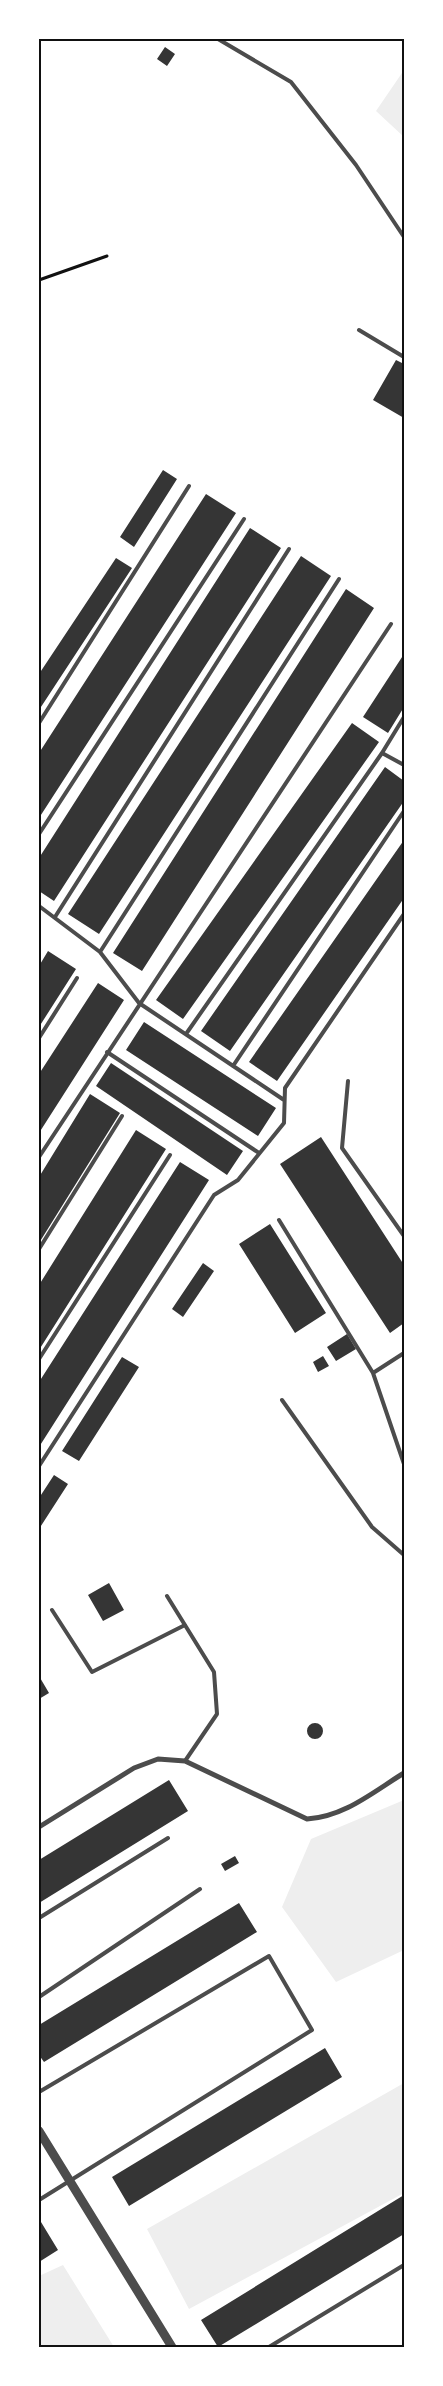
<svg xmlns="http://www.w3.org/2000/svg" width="443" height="2386" font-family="Rubik,sans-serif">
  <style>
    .green { fill: #eee }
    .building { fill: #353535 }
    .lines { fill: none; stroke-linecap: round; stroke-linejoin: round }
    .path { stroke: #111; stroke-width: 3 }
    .service { stroke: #4c4c4c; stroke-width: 4 }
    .minor { stroke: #4c4c4c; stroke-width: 5 }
    .tertiary { stroke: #4c4c4c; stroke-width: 9 }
    .neatline { fill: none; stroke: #111; stroke-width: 2 }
  </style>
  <rect width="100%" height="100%" fill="#fff"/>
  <path class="green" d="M404,70v67l-28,-26z
    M404,1800v150l-68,32 -54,-75 29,-68z
    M404,2083v110l-215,116 -42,-80z
    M63,2265l51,82h-75v-71z"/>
  <path class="building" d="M165,47l10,7 -8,12 -10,-7z
    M396,360l8,4v54l-31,-18z
    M163,470l14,9 -43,68 -14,-10z
    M206,494l30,19 -197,305v-65z
    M250,528l31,20 -227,353 -15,-10v-33z
    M301,556l30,20 -232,358 -31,-20z
    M116,558l16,10 -93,142v-36z
    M346,589l28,19 -232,363 -29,-18z
    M404,654v53l-16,26 -25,-16z
    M352,723l27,19 -196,277 -27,-19z
    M385,767l19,14v20l-174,250 -29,-20z
    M404,840v58l-127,183 -28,-19z
    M48,951l28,18 -37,58v-61z
    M98,983l26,17 -85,133v-59z
    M144,1022l132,86 -18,28 -132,-86z
    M111,1063l132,88 -16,24 -131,-89z
    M90,1094l30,19 -81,130v-66z
    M136,1130l30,19 -127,201v-65z
    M321,1137l83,128v58l-14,10 -110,-169z
    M180,1162l29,18 -170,267v-65z
    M270,1224l56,89 -31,20 -56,-89z
    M203,1263l11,8 -31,46 -11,-8z
    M347,1334l9,15 -20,12 -9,-14z
    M323,1356l6,10 -11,6 -5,-10z
    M122,1357l17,10 -60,94 -17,-10z
    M54,1475l14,9 -29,45v-31z
    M109,1583l15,27 -21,11 -15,-26z
    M39,1676l10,17 -10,6z
    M307 1731a8 8 0 1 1 16 0a8 8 0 1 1-16 0Z
    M169,1780l19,31 -149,92v-43z
    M235,1856l4,7 -14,8 -4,-7z
    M239,1903l18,29 -213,130 -5,-7v-30z
    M325,2048l17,29 -213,129 -17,-29z
    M404,2195v39l-186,113 -17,-27z
    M41,2222l17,28 -19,12v-39z"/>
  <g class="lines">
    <path class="path" d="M39,280l68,-24"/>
    <path class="service" d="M218,39l73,43 65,83 48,72
      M359,330l45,27
      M39,723l150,-237
      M382,753l22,12
      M39,834l205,-315
      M39,906l61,46 39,51 145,97
      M55,917l234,-368
      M100,952l239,-373
      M186,1034l196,-281 22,-36
      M39,1038l38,-60
      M107,1052l152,101
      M233,1066l171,-255
      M348,1081l-6,67 62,88
      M39,1157l352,-533
      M279,1220l94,153
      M39,1249l83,-133
      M404,1353l-31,20 31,91
      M39,1359l131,-204
      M282,1400l90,127 32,28
      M39,1466l175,-271 24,-15 46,-57 1,-35 119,-174
      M167,1596l47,76 3,42 -32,47
      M52,1610l40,62 93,-47
      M39,1918l129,-80
      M39,1997l161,-108
      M39,2092l230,-136 43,74 -273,170
      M269,2347l135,-82"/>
    <path class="minor" d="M39,1827l95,-59 24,-9 27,2 122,58c37,-2 66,-27 97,-46"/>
    <path class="tertiary" d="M39,2131l133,216"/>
  </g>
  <rect width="443" height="2386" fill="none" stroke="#ffffff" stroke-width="80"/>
  <rect x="40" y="40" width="363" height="2306" class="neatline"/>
</svg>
